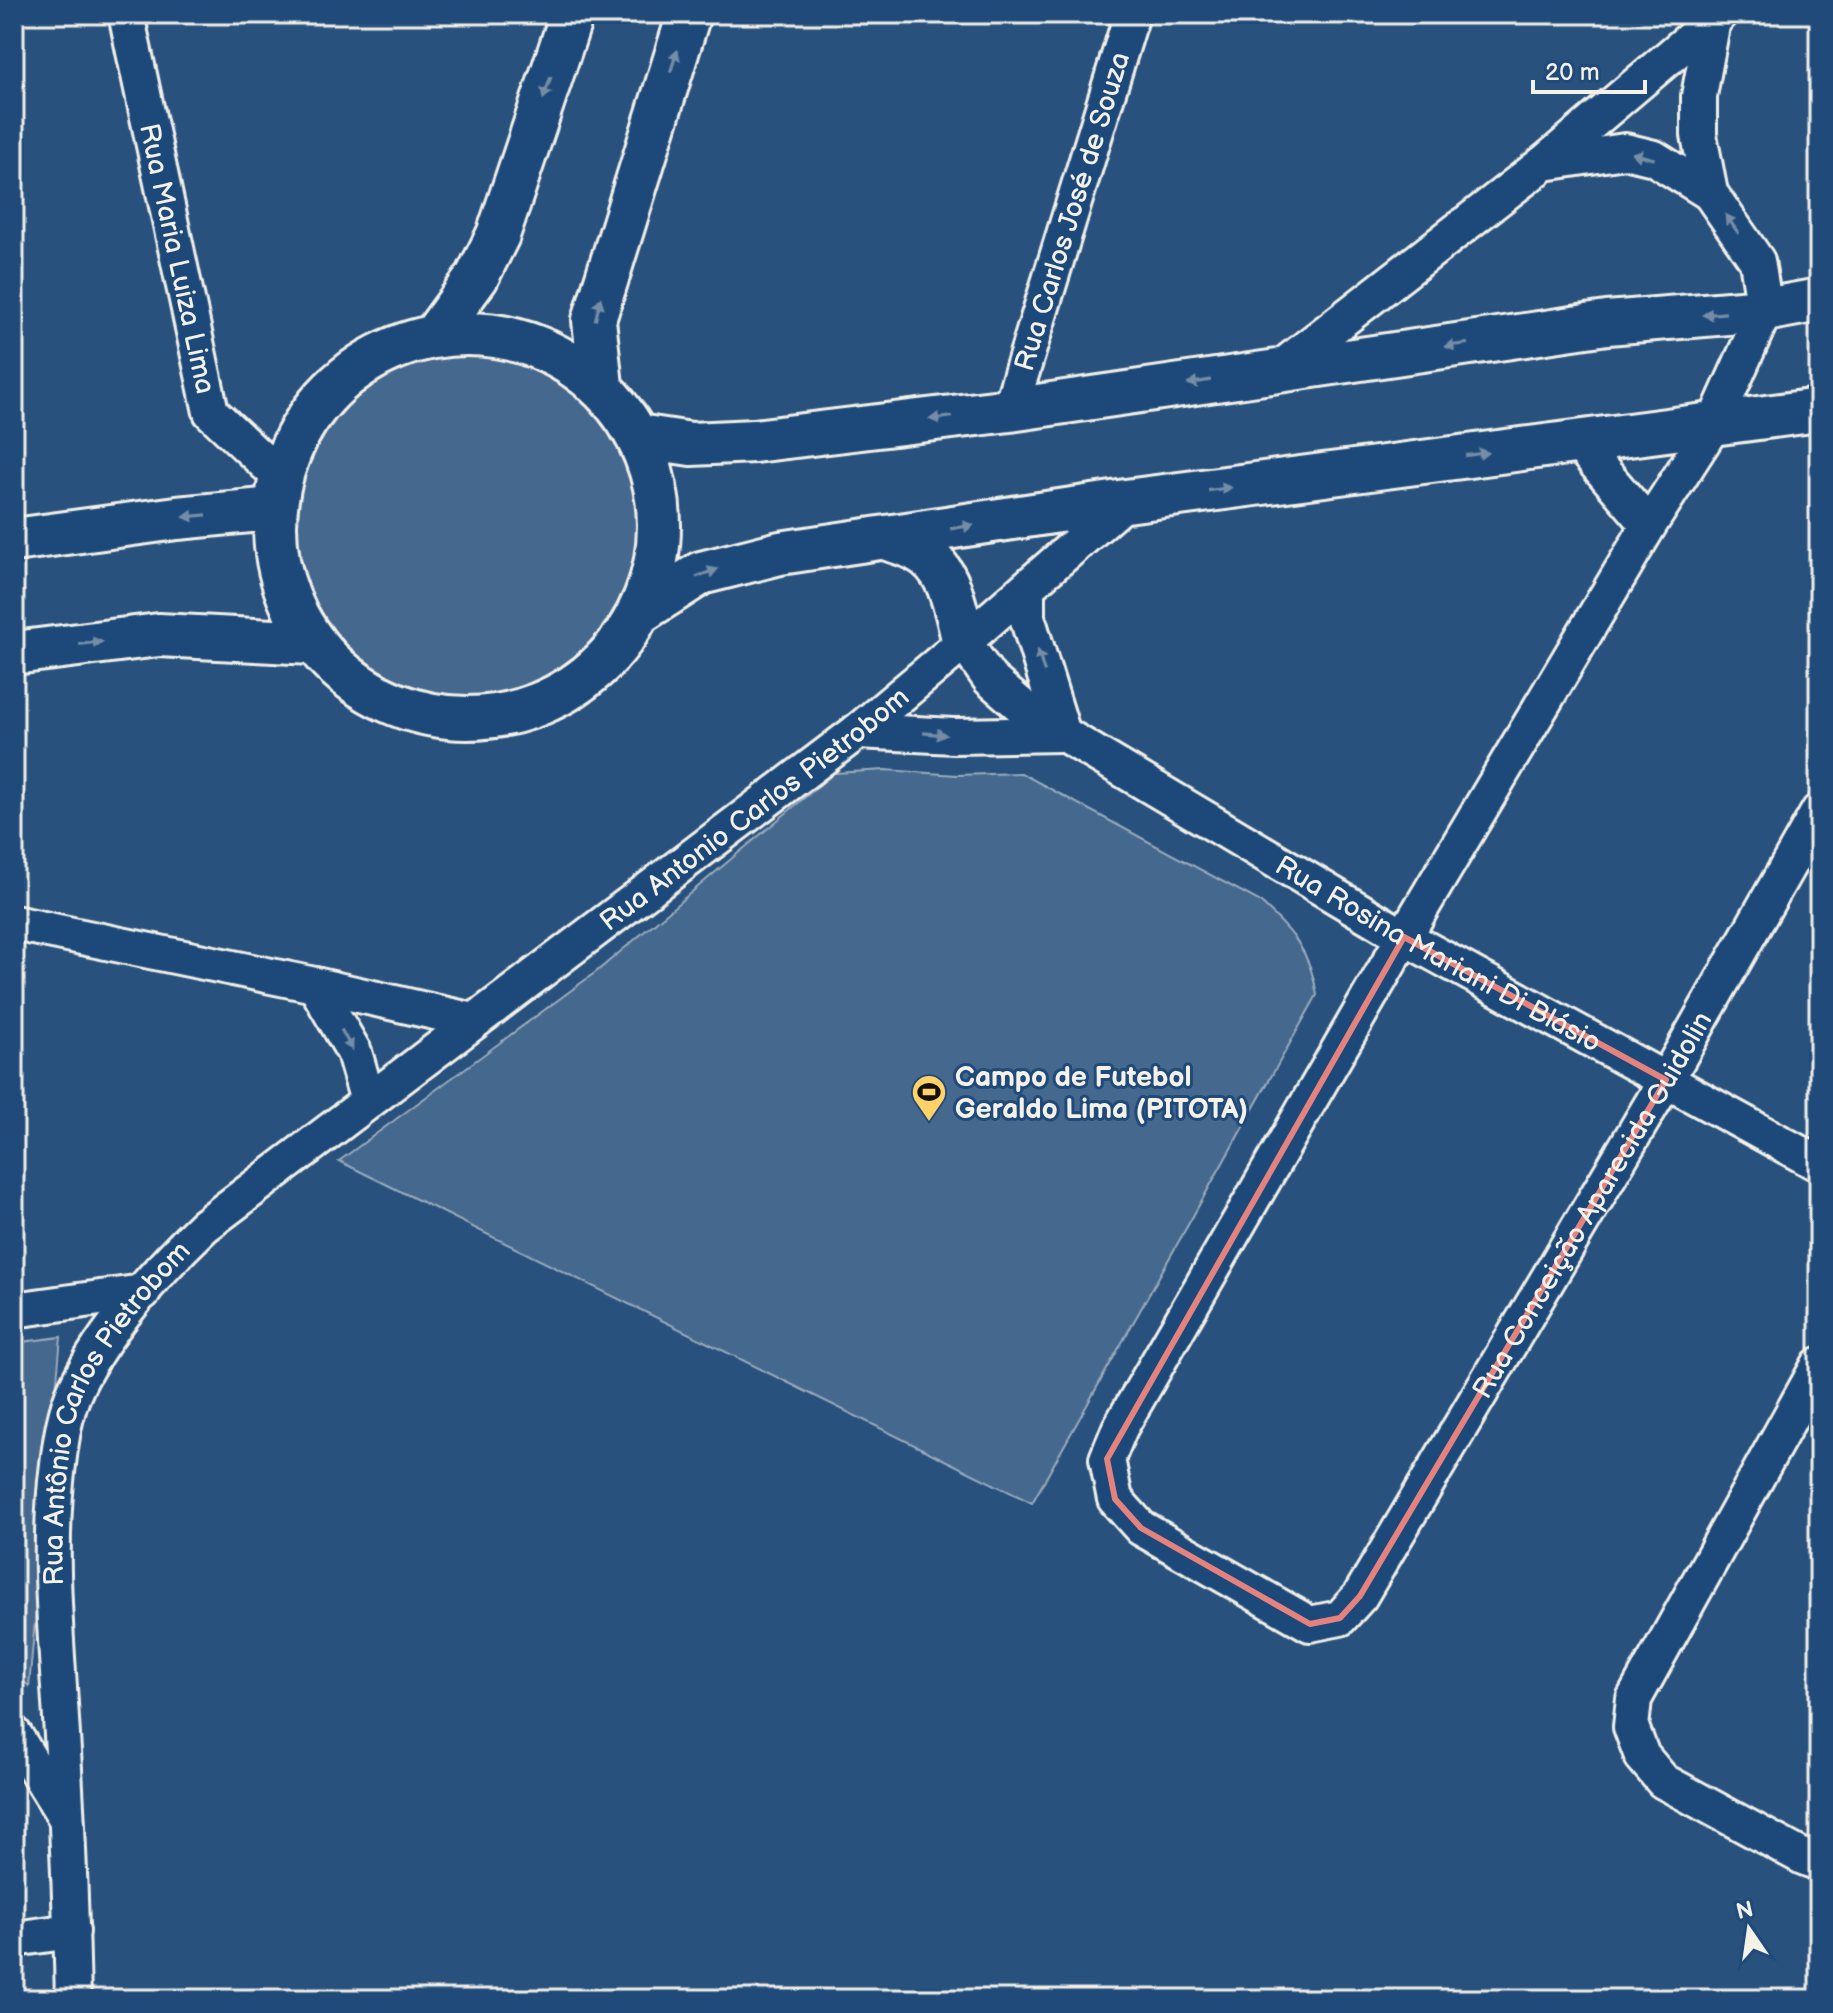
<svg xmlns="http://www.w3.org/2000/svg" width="1833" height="2013" font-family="'Balsamiq Sans',sans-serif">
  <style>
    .green { fill: #45688e; stroke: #9cacbb; stroke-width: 2 }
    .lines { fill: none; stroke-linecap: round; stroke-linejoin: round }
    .minor-casing { stroke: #f4f1e8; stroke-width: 40 }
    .tertiary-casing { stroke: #f4f1e8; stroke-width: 48 }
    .minor { stroke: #1f4a7a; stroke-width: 34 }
    .tertiary { stroke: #1f4a7a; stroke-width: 42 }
    .oneway { fill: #748da6 }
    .marked { fill: none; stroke: #e4827e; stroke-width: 6; stroke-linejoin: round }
    .labels { text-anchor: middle; stroke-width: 6; stroke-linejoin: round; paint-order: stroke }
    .street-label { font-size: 28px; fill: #f4f1e8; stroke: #1f4a7a }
    .poi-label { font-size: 28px; font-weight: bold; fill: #f4f1e8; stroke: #1f4a7a; text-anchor: start }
  </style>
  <rect width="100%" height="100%" fill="#28517e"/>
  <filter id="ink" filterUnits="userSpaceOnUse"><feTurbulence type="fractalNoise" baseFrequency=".0125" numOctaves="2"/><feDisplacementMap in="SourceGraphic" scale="16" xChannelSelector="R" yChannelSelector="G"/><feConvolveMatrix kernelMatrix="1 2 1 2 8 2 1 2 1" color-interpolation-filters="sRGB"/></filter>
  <g filter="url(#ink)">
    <path class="green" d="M294 527a173 173 0 1 1 346 0a173 173 0 1 1-346 0Z
      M885,770l72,5 64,-2 238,128c33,30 51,49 58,94l-285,508 -693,-342 257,-189 238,-199z
      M61,1337l-32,349 -15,-12v-331z"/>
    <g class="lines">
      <g class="minor-casing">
        <g id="minor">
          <path id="s1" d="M126,14l85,398 68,64"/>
          <path id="s2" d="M1713,20l-14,76v39l11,58 47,68 8,49 -51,114 -65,101 -245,412 -284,491 -13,31 8,40 26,29 169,96 30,-6 20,-22 306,-516 153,-269"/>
          <path d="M1544,163l81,-12 29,7 56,35"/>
          <path d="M1278,370l266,-207 176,-149"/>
          <path id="s3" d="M1010,410l122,-396"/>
          <path d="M1576,440l73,85"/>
          <path d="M1027,588v29l36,117"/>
          <path id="s4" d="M964,642l26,37 43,37 371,221 415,227"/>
          <path d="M858,731l96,5 107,-2"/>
          <path d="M14,923l301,62 159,36"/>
          <path d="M315,985l39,67 14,49"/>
          <path d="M14,1310l129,-18"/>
          <path d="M1819,1365l-185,334 -3,28 11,29 21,25 140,76 16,6"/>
          <path d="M14,1734l50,81"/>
          <path d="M14,1939l58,-8"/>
          <path id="s5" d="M73,1999c-2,-93 -6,-186 -12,-280 -5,-85 -14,-170 -3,-255 3,-25 7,-53 18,-76 26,-56 84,-120 128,-162l654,-495 106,-89 162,-141"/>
        </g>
      </g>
      <g class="tertiary-casing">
        <path id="tertiary" d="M275 526a192 192 0 1 1 384 0a192 192 0 1 1-384 0Z
          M434,336l43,-59 21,-42 74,-221
          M601,386l-7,-66 95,-306
          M638,436l53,8 63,-3 256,-31 597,-87 158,-13 54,-10
          M888,539c9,3 20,6 29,11 34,17 38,59 47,92
          M14,540l163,-22 96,-9
          M640,612l61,-39 79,-20 346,-52 693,-91
          M14,653l145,-18 153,8"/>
      </g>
      <use href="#minor" class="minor"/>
      <use href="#tertiary" class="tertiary"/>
    </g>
    <defs><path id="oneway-solid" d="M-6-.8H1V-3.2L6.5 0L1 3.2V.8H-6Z" transform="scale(2)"/></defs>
    <g class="oneway">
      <use href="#oneway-solid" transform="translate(674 61) rotate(-72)"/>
      <use href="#oneway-solid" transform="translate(547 88) rotate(109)"/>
      <use href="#oneway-solid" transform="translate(1643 156) rotate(-165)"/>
      <use href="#oneway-solid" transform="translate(1732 224) rotate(-125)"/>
      <use href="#oneway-solid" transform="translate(598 309) rotate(-77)"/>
      <use href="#oneway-solid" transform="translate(1714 314) rotate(175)"/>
      <use href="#oneway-solid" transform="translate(1456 345) rotate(172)"/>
      <use href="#oneway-solid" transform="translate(1199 382) rotate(171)"/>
      <use href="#oneway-solid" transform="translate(941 418) rotate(173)"/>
      <use href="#oneway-solid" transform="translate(1477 454) rotate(-8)"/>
      <use href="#oneway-solid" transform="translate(1220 489) rotate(-8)"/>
      <use href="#oneway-solid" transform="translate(195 516) rotate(175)"/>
      <use href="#oneway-solid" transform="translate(962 527) rotate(-9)"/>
      <use href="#oneway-solid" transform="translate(707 573) rotate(-20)"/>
      <use href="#oneway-solid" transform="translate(91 643) rotate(-7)"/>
      <use href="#oneway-solid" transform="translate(1041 661) rotate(-107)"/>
      <use href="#oneway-solid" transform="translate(935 734) rotate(5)"/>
      <use href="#oneway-solid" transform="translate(347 1040) rotate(61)"/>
    </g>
  </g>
  <path class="marked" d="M1404,937l262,143 -306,516 -20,22 -30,6 -169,-96 -26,-29 -8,-40z"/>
  <defs>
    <g id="stadium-pin" transform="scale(1.8)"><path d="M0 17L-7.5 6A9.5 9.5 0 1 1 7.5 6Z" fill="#ffd166" stroke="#1f4a7a"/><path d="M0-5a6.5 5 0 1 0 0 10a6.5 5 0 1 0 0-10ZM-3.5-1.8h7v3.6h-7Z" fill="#111"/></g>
  </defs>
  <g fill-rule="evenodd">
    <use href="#stadium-pin" x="929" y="1092"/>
  </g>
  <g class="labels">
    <g class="street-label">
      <text dy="10" stroke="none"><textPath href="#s3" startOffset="208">Rua Carlos José de Souza</textPath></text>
      <text dy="10" stroke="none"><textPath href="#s1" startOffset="250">Rua Maria Luiza Lima</textPath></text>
      <text dy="10" stroke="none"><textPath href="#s5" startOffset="1512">Rua Antonio Carlos Pietrobom</textPath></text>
      <text dy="10" stroke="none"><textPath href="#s4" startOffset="572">Rua Rosina Mariani Di Blásio</textPath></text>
      <text dy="10" stroke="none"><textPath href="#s2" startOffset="2422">Rua Conceição Aparecida Guidolin</textPath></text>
      <text dy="10" stroke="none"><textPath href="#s5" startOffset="604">Rua Antônio Carlos Pietrobom</textPath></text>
    </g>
    <g class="poi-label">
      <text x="955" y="1086">Campo de Futebol<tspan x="955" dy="32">Geraldo Lima (PITOTA)</tspan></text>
    </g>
  </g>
  <rect width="1833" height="2013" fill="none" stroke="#1f4a7a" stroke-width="48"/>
  <rect x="24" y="24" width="1785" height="1965" fill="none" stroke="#f4f1e8" stroke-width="3" filter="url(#ink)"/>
  <g transform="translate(1749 1929) rotate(347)" stroke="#1f4a7a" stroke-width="6" paint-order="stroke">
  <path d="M0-6L14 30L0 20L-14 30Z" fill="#f4f1e8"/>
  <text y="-12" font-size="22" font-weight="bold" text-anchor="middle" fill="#f4f1e8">N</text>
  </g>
  <path d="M1533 80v12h112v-12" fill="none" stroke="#f4f1e8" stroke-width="4"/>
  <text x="1545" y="80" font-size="24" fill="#f4f1e8" stroke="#1f4a7a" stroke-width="6" paint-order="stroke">20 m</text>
</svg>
